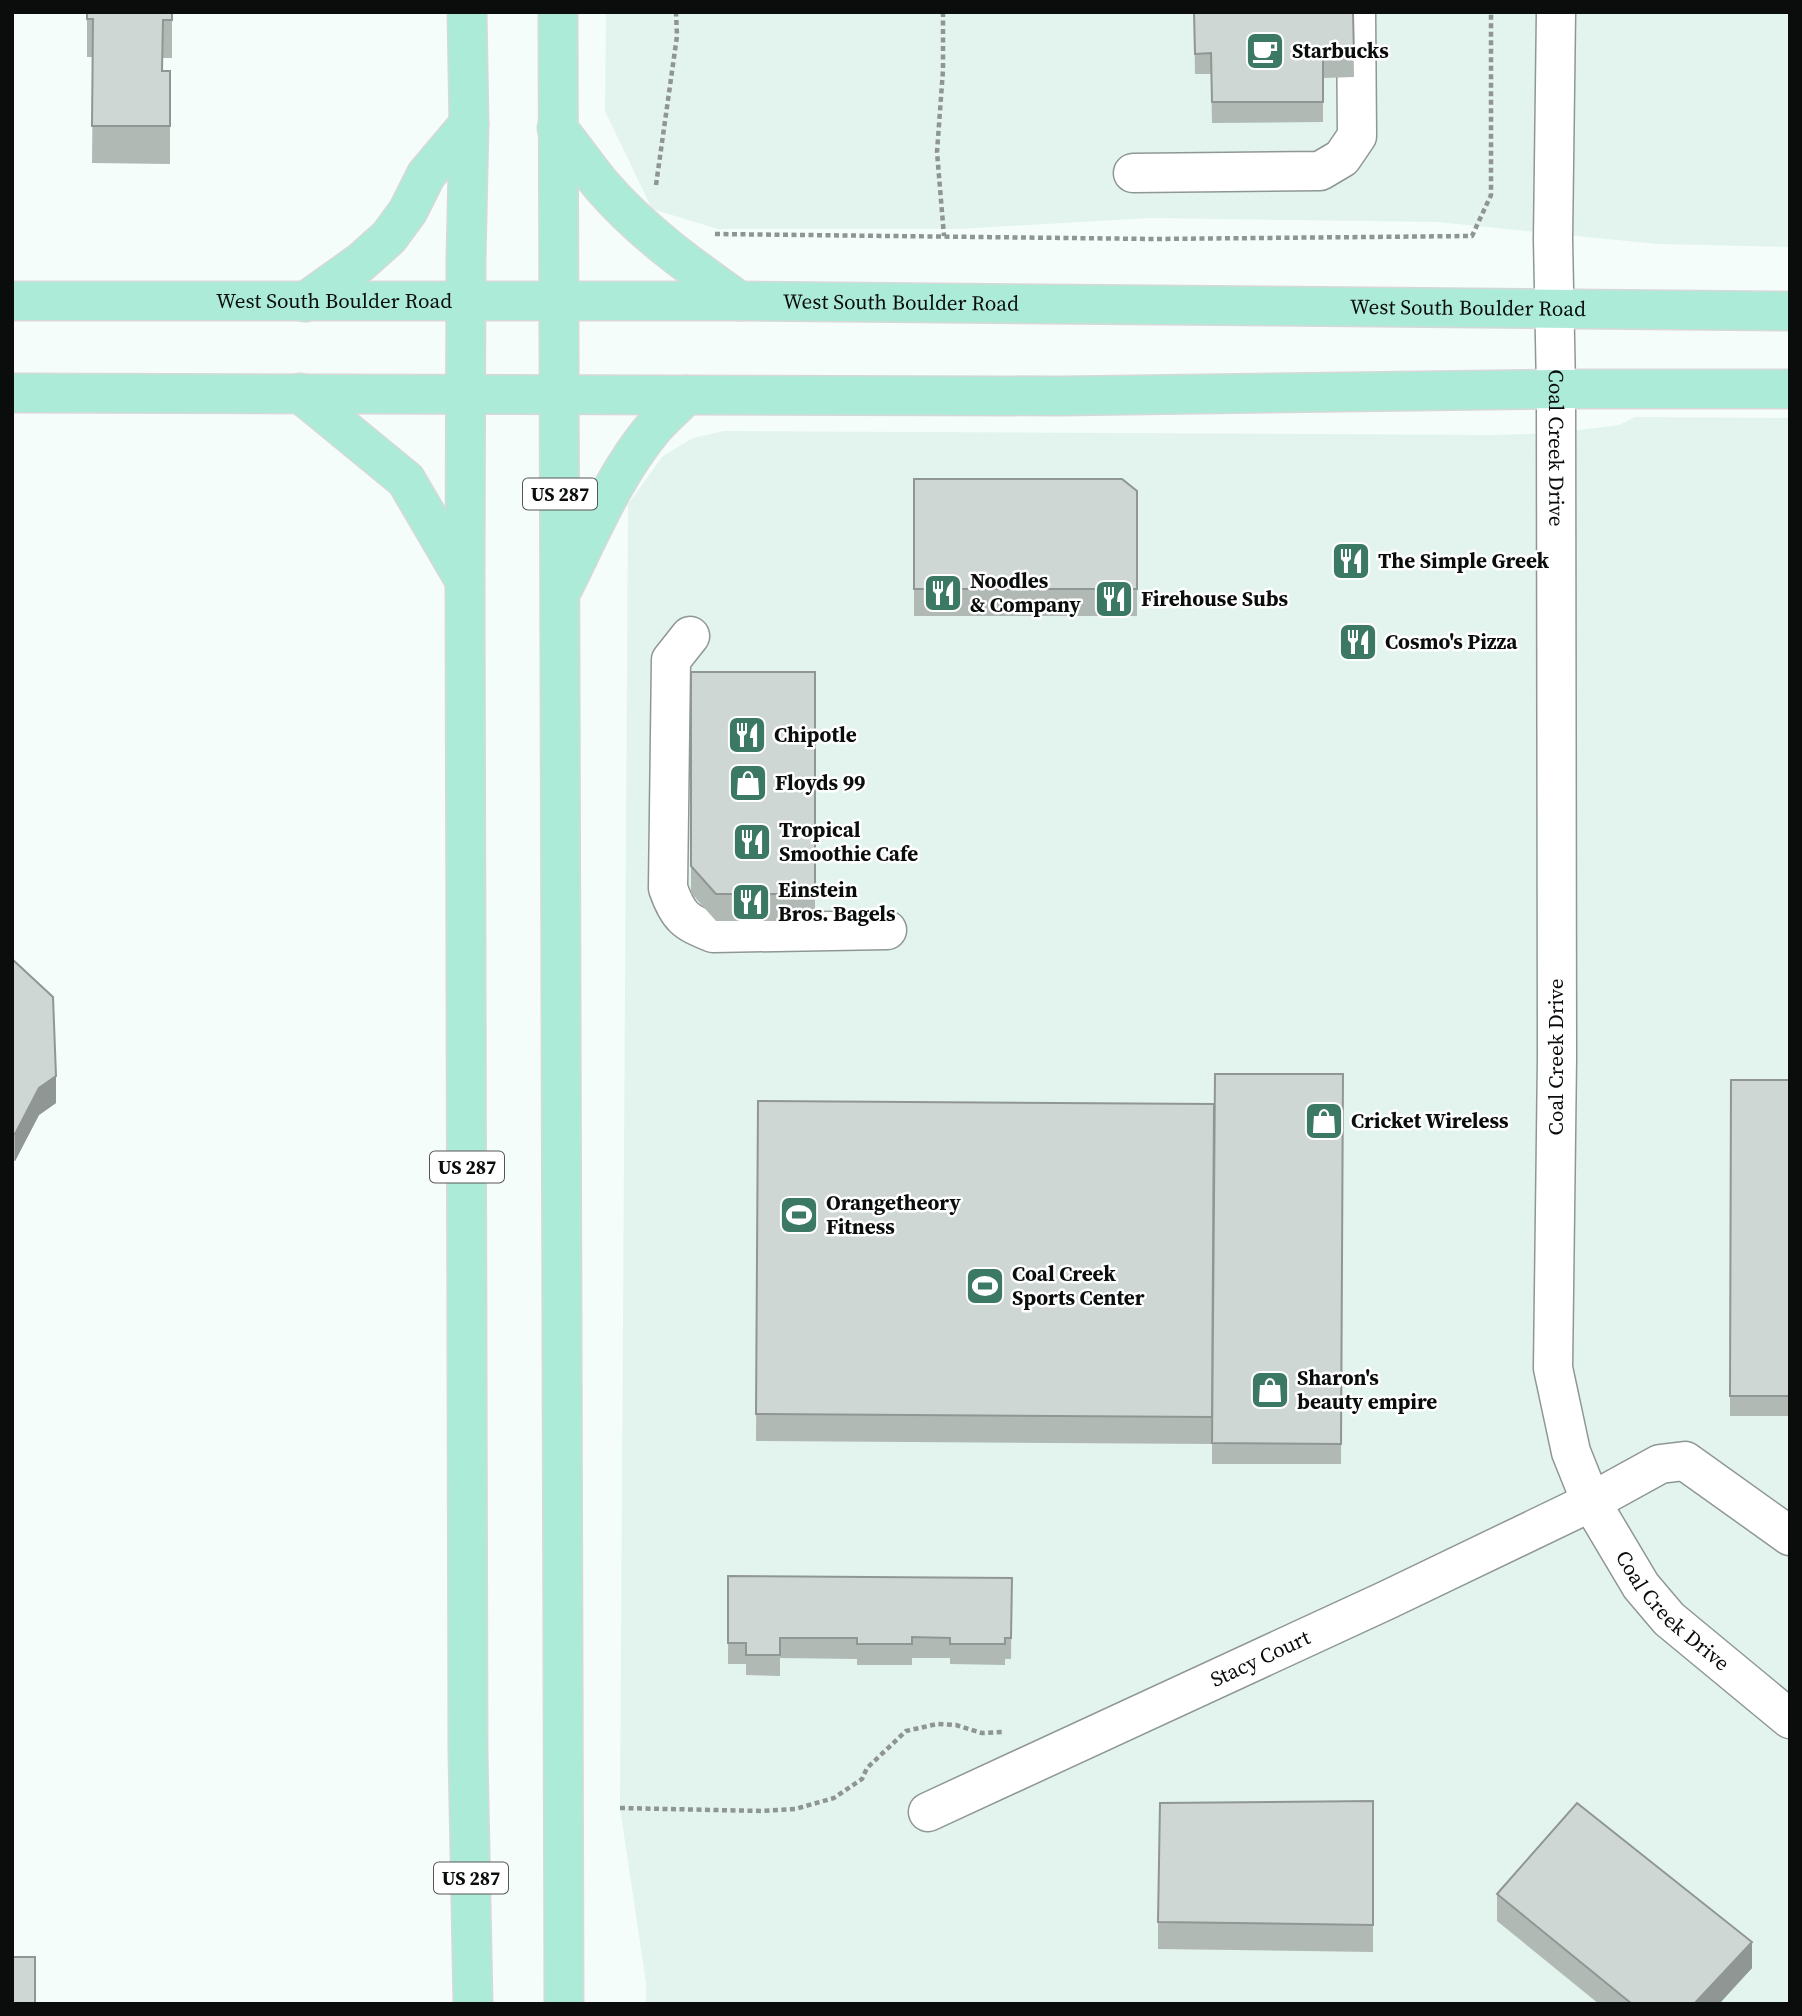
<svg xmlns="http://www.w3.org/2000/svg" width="1802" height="2016" font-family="'Source Serif 4',serif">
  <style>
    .built { fill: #e2f4ed }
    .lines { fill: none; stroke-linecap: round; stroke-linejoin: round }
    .minor-casing { stroke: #8f9794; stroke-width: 41 }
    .major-casing { stroke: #d8d8d8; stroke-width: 41 }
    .path { stroke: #8e9592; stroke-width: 4.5; stroke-dasharray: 5 3.5; stroke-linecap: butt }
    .minor { stroke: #fff; stroke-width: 38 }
    .major { stroke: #acebd7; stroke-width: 38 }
    .wall { fill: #b1b9b5 }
    .shaded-wall { fill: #909694 }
    .building { fill: #ced7d3; stroke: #909694; stroke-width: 2 }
    .labels { text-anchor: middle; stroke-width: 5; stroke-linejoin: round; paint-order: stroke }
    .shield { fill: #fff; stroke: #545655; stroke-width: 2 }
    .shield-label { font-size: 19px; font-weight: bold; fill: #0a0d0c }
    .poi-label { font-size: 21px; font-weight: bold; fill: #0a0d0c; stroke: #fff; text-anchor: start }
    .street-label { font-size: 21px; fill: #0a0d0c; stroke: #fff }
  </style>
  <rect width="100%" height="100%" fill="#f4fdfa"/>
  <path class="built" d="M606,12h1184v235l-133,-3 -220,-22 -288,-4 -190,11h-241l-66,-20 -47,-98z
    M1635,417l155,1v1586h-1144v-21l-26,-175 8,-1304 35,-48 30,-18 31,-7 769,4 63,-2 63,-8z"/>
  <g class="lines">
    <g class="minor-casing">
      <g id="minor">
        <path id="s1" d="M1556,12l-3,227 3,150 1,669 -4,310 18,84 20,50 50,84 28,33 121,100"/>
        <path d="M1133,173l187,-2 22,-13 15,-22 -1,-124"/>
        <path d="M690,636l-19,24 -3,228c10,29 17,34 45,45l174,-3"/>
        <path id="s2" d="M928,1812l459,-212 204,-98 69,-38 25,-3 105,75"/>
      </g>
    </g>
    <g class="major-casing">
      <g id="major">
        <path d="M467,12l2,112 -3,136 -1,321 3,1172 5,251"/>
        <path d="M558,12l6,1992"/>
        <path d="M557,128c16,19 30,40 46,59 39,45 88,80 136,114"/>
        <path id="s3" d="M12,301h727l1051,10"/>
        <path d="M305,302l56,-40 28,-25 19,-26 18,-36 43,-51"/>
        <path d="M12,393l1049,3 495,-7h234"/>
        <path d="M300,393l106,87 59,101"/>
        <path d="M564,586c27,-54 51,-113 91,-160 10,-11 21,-20 31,-31"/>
      </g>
    </g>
    <path class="path" d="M943,12v58l-6,82 7,84
      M656,185l21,-149 -1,-24
      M715,234l440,5 317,-3 19,-41v-183
      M620,1808l142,3 33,-2 39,-11 28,-19 5,-11 39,-37 31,-7 19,1 26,8 22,-1"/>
    <use href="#minor" class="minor"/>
    <use href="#major" class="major"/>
  </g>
  <path class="wall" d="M87,12h85v46h-9v13h7v93l-78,-1 1,-106h-6z
    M1194,12h159l1,65 -31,1v44l-111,1 -1,-49h-16z
    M914,479l223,12v125h-223z
    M691,672h124v249h-99l-25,-28z
    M12,959l44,144 -17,12 -24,46h-3z
    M1343,1074l-2,390h-129v-20l-456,-3 2,-340 456,3z
    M1731,1080h59v336h-60z
    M728,1576l284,2 -1,81h-6v6l-55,-1v-6h-38v7h-55v-6l-77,-1v18l-34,-1v-11h-18z
    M1373,1801v151l-215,-3v-27z
    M1497,1894l255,74 -33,36h-120l-102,-83z"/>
  <path class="shaded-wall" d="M56,1076v27l-17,12 -24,46v-27l24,-46z
    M1752,1942v26l-33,36h-25z"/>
  <path class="building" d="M87,12h85v8h-9l-1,51h8v55h-78l1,-107h-6z
    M1194,12h159l1,44 -31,1v45h-111l-1,-49 -16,1z
    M914,479h208l15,12v98h-223z
    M691,672h124v222h-99l-25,-28z
    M12,959l41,38 3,79 -17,12 -24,46h-3z
    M1215,1074h128l-2,370 -129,-1z
    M1731,1080h59v316h-60z
    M758,1101l456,3 -2,313 -456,-3z
    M728,1576l284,2 -1,60h-6v6h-55v-6l-38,-1v7h-55v-6h-77v17h-34v-12h-18z
    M1373,1801v124l-215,-3 2,-119z
    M1577,1803l175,139 -58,62h-62l-135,-110z
    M12,1957h23v47h-23z"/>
  <defs>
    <g id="cafe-square" transform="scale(2.0125)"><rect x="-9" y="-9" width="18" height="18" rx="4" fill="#3b7965" stroke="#fff"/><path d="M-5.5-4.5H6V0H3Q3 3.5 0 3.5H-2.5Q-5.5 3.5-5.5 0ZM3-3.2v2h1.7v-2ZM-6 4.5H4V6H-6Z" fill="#fff"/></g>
    <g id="restaurant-square" transform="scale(2.0125)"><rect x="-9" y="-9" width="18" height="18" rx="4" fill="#3b7965" stroke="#fff"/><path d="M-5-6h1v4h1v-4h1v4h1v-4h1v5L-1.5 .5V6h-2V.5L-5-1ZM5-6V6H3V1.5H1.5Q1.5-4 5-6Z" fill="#fff"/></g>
    <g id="shop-square" transform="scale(2.0125)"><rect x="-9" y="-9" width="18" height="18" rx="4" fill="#3b7965" stroke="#fff"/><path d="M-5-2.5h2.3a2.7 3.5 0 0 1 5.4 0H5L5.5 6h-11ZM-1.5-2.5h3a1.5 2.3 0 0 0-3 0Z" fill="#fff"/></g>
    <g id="stadium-square" transform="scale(2.0125)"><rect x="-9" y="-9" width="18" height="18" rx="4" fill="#3b7965" stroke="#fff"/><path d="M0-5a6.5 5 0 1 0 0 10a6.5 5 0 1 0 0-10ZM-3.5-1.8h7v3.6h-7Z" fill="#fff"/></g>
  </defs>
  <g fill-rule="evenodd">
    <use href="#cafe-square" x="1265" y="51"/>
    <use href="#restaurant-square" x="1351" y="561"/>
    <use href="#restaurant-square" x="943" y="593"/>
    <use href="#restaurant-square" x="1114" y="599"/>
    <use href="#restaurant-square" x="1358" y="642"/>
    <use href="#restaurant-square" x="747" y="735"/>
    <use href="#shop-square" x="748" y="783"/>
    <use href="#restaurant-square" x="752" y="842"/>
    <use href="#restaurant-square" x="751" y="902"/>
    <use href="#shop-square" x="1324" y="1121"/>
    <use href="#stadium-square" x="799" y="1215"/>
    <use href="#stadium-square" x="985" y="1286"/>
    <use href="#shop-square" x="1270" y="1390"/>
  </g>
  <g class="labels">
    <g class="shield">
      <rect x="523" y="478.5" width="74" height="31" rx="5"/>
      <rect x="430" y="1151.5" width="74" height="31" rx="5"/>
      <rect x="434" y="1862.5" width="74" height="31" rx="5"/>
    </g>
    <g class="shield-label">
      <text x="560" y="501">US 287</text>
      <text x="467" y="1174">US 287</text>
      <text x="471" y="1885">US 287</text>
    </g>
    <g class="poi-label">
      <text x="1292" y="58">Starbucks</text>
      <text x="1378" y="568">The Simple Greek</text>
      <text x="970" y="588">Noodles<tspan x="970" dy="24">&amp; Company</tspan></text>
      <text x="1141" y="606">Firehouse Subs</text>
      <text x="1385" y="649">Cosmo's Pizza</text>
      <text x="774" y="742">Chipotle</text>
      <text x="775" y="790">Floyds 99</text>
      <text x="779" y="837">Tropical<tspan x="779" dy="24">Smoothie Cafe</tspan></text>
      <text x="778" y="897">Einstein<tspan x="778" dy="24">Bros. Bagels</tspan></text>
      <text x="1351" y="1128">Cricket Wireless</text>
      <text x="826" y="1210">Orangetheory<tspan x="826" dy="24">Fitness</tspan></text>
      <text x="1012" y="1281">Coal Creek<tspan x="1012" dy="24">Sports Center</tspan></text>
      <text x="1297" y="1385">Sharon's<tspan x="1297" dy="24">beauty empire</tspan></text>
    </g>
    <g class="street-label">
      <text dy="7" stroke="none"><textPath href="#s3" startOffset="322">West South Boulder Road</textPath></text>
      <text dy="7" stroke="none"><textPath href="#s3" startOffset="889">West South Boulder Road</textPath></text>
      <text dy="7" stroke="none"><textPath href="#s3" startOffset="1456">West South Boulder Road</textPath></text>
      <text dy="7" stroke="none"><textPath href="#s1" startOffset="436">Coal Creek Drive</textPath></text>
      <text transform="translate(1556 1057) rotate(-90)" y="7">Coal Creek Drive</text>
      <text dy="7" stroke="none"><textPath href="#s1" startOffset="1633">Coal Creek Drive</textPath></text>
      <text dy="7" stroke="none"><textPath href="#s2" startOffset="366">Stacy Court</textPath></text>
    </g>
  </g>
  <rect width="1802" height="2016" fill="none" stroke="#0a0d0c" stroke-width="28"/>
</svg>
